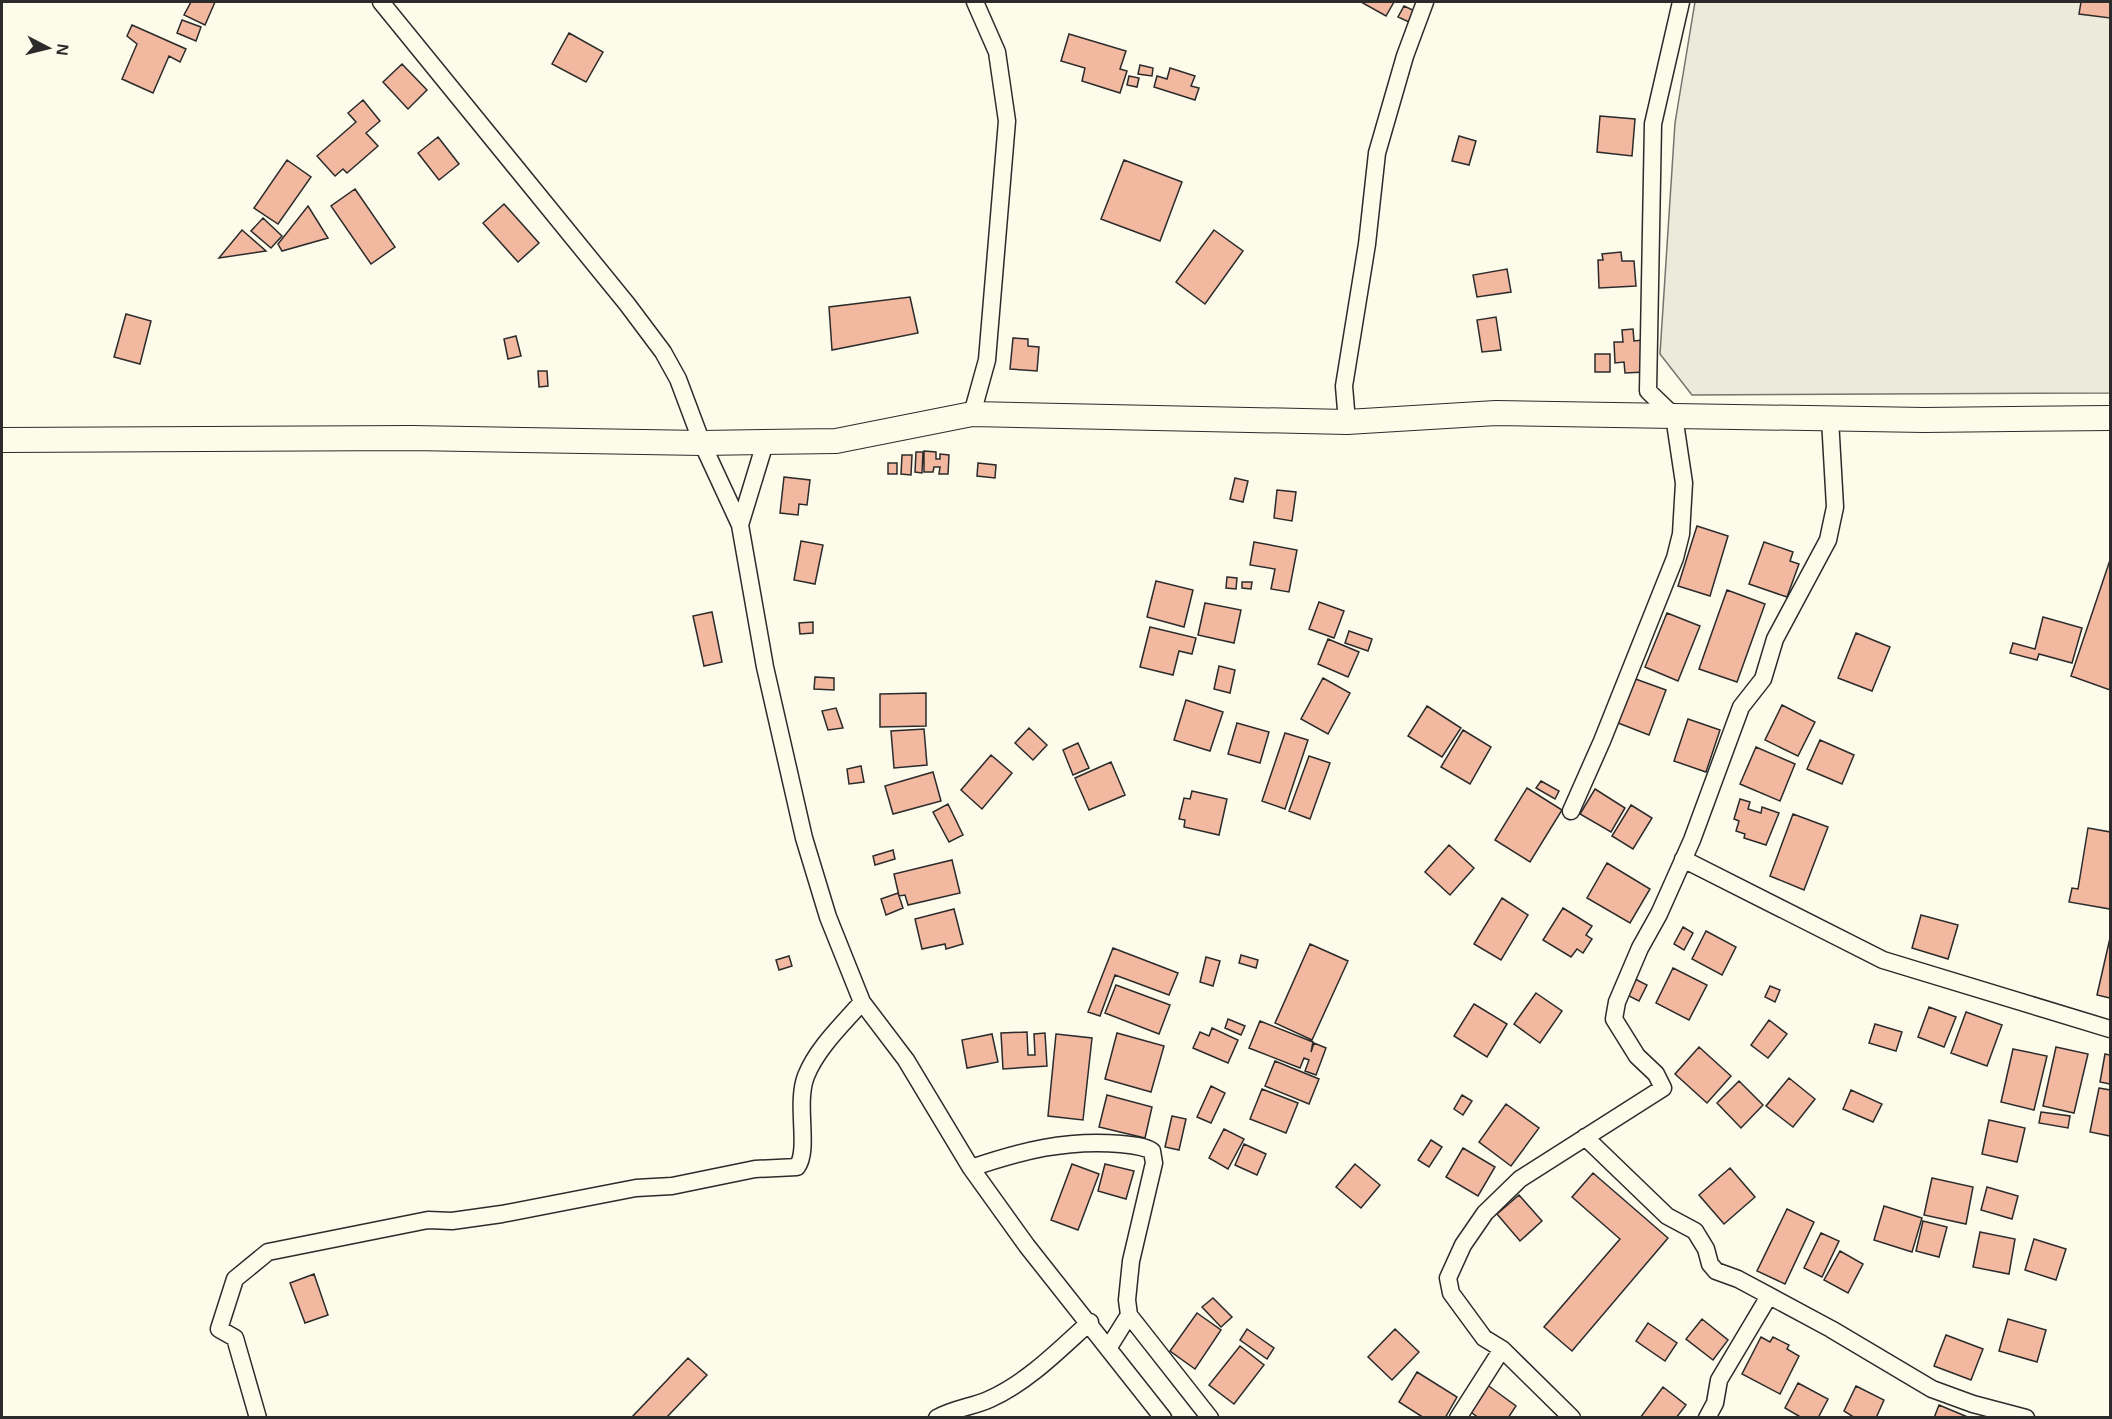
<svg xmlns="http://www.w3.org/2000/svg" width="2112" height="1419" font-family="Arial,sans-serif">
  <style>
    .green { fill: #ecebdb; stroke: #74746e; stroke-width: 1.5 }
    .building { fill: #f2b8a0; stroke: #2b2b2b; stroke-width: 1.5 }
    .lines { fill: none; stroke-linecap: round; stroke-linejoin: round }
    .street-casing { stroke: #2b2b2b; stroke-width: 19 }
    .secondary-casing { stroke: #2b2b2b; stroke-width: 26 }
    .street { stroke: #fdfbea; stroke-width: 16 }
    .secondary { stroke: #fdfbea; stroke-width: 24 }
  </style>
  <rect width="100%" height="100%" fill="#fdfbea"/>
  <path class="green" d="M1695,2h415v391l-418,2 -32,-41 15,-231z"/>
  <path class="building" d="M191,2h24l-10,23 -21,-10z
    M1361,2h33l-8,14z
    M2081,2h29v16l-31,-4z
    M1404,6l11,5 -6,11 -11,-5z
    M182,20l19,7 -5,14 -19,-8z
    M132,25l54,24 -6,13 -11,-6 -16,37 -31,-14 15,-35 -10,-8z
    M569,33l34,19 -17,30 -34,-18z
    M1069,34l57,17 -6,18 7,2 -7,22 -38,-12 3,-13 -24,-7z
    M402,64l25,26 -19,19 -25,-27z
    M1140,65l13,3 -1,8 -14,-2z
    M1170,68l25,8 -4,10 8,2 -4,12 -41,-13 3,-11 10,3z
    M1129,76l10,2 -2,9 -10,-2z
    M363,100l17,21 -14,12 12,13 -31,27 -4,-4 -8,7 -18,-20 39,-34 -8,-9z
    M1600,116l35,3 -3,37 -35,-4z
    M1459,136l17,5 -7,24 -17,-4z
    M438,137l21,27 -20,16 -21,-27z
    M287,160l24,17 -33,47 -24,-16z
    M1124,160l58,22 -22,59 -59,-22z
    M355,189l40,58 -24,17 -40,-58z
    M504,204l35,39 -21,19 -35,-39z
    M308,206l20,32 -46,13 -4,-7z
    M263,218l19,18 -11,12 -20,-17z
    M242,230l24,21 -47,7z
    M1214,230l29,21 -38,53 -29,-22z
    M1621,252l1,9h12l2,25 -37,2 -1,-28h5l-1,-6z
    M1507,269l4,23 -34,5 -4,-22z
    M910,297l8,36 -86,17 -3,-43z
    M126,314l25,7 -11,43 -26,-7z
    M1496,317l5,33 -19,2 -5,-32z
    M1633,329l1,12 9,-1 2,32 -20,1 -1,-11 -9,1 -1,-21h9l-1,-12z
    M516,336l5,20 -13,3 -4,-20z
    M1013,338l15,1v7l11,1 -2,24 -27,-2z
    M1595,354h15v18h-15z
    M538,371h9l1,15 -9,1z
    M924,451l12,1v7h4v-5l9,1 -1,19h-9l1,-7h-6l-1,5h-9z
    M916,452h7l-1,21 -7,-1z
    M902,455h10l-1,20 -10,-1z
    M888,463h9v11h-9z
    M978,463l18,2 -1,13 -18,-2z
    M784,477l26,3 -3,25 -8,-1 -1,11 -18,-2z
    M1235,478l13,3 -5,21 -13,-3z
    M1277,490l19,2 -4,29 -18,-3z
    M1697,526l31,10 -18,60 -32,-10z
    M801,541l22,4 -8,39 -21,-4z
    M1254,542l43,8 -8,42 -18,-3 4,-20 -25,-4z
    M1764,542l29,10 -3,9 9,3 -12,33 -38,-13z
    M2110,560v130l-39,-14z
    M1227,577l10,1 -1,11 -10,-1z
    M1156,581l37,9 -9,37 -37,-10z
    M1242,582h10l-1,7 -9,-1z
    M1727,590l38,14 -28,78 -38,-13z
    M1319,602l25,9 -10,27 -25,-9z
    M1205,603l36,7 -7,33 -36,-8z
    M712,612l10,50 -18,4 -11,-50z
    M1667,613l33,13 -22,55 -33,-14z
    M2043,617l39,11 -10,35 -33,-9 -2,6 -27,-7 3,-10 22,6z
    M813,622v11l-13,1 -1,-11z
    M1150,627l46,11 -4,16 -13,-3 -6,24 -33,-8z
    M1349,631l23,8 -4,12 -23,-8z
    M1856,633l34,14 -18,44 -34,-13z
    M1328,639l31,13 -11,25 -30,-13z
    M1219,666l16,4 -5,23 -16,-4z
    M815,677l19,1v12l-20,-1z
    M1630,677l36,13 -17,45 -36,-14z
    M1323,678l27,15 -22,41 -27,-15z
    M926,693v33l-46,1v-33z
    M1186,700l37,12 -13,39 -36,-11z
    M1782,705l33,17 -17,34 -33,-16z
    M1427,706l34,22 -19,29 -34,-21z
    M836,708l7,20 -15,2 -6,-19z
    M1688,719l32,11 -14,42 -32,-11z
    M1237,723l32,9 -9,31 -32,-9z
    M1029,728l18,17 -14,15 -18,-17z
    M924,729l3,36 -33,3 -3,-37z
    M1463,730l28,17 -21,37 -29,-17z
    M1285,733l23,7 -23,69 -23,-8z
    M1820,740l34,15 -12,29 -35,-15z
    M1078,743l11,25 -16,7 -10,-25z
    M1756,747l39,17 -15,37 -40,-17z
    M991,755l21,18 -30,36 -21,-19z
    M1309,756l21,7 -20,56 -21,-8z
    M1111,762l14,33 -36,15 -14,-32z
    M861,766l3,16 -15,2 -2,-15z
    M933,772l8,29 -48,13 -8,-28z
    M1541,781l18,10 -4,8 -19,-11z
    M1527,788l35,22 -32,52 -35,-22z
    M1595,789l30,19 -14,24 -31,-18z
    M1192,791l35,8 -8,36 -35,-8 1,-7 -6,-1 5,-21 6,1z
    M1740,799l10,3 -2,7 13,4 1,-6 17,6 -13,32 -22,-7 1,-4 -9,-3 3,-10 -5,-2z
    M948,804l15,31 -14,7 -16,-30z
    M1631,805l21,13 -19,31 -21,-13z
    M1793,814l35,13 -24,63 -34,-14z
    M2088,828l22,4v77l-41,-7 3,-14 6,1z
    M1449,845l25,23 -24,27 -25,-23z
    M893,850l2,9 -20,6 -2,-9z
    M952,860l8,33 -52,12 -3,-10 -6,1 -5,-22z
    M1607,863l43,26 -20,34 -43,-25z
    M898,893l5,15 -17,7 -5,-16z
    M1502,898l26,17 -27,45 -27,-16z
    M1563,908l29,18 -6,9 6,4 -9,14 -6,-4 -6,8 -28,-17z
    M954,909l9,35 -17,5 -1,-5 -23,5 -7,-30z
    M1921,915l37,10 -10,34 -36,-11z
    M1683,927l10,6 -9,17 -10,-6z
    M1706,931l30,16 -14,28 -30,-16z
    M2110,938v60l-13,-3z
    M1310,944l38,17 -36,79 -37,-17z
    M1113,948l65,25 -9,22 -54,-20 -15,41 -12,-4z
    M1241,955l17,5 -2,8 -17,-5z
    M789,956l3,10 -13,4 -3,-10z
    M1206,957l14,4 -7,25 -13,-4z
    M1673,968l34,17 -18,35 -33,-17z
    M1635,979l12,6 -8,16 -12,-6z
    M1116,985l54,20 -11,29 -54,-21z
    M1770,986l10,4 -5,12 -10,-5z
    M1536,993l26,18 -22,32 -26,-19z
    M1474,1004l33,20 -20,33 -33,-21z
    M1929,1007l27,10 -12,30 -26,-10z
    M1966,1012l36,13 -15,41 -36,-13z
    M1228,1019l17,7 -4,9 -16,-7z
    M1769,1020l18,14 -19,24 -17,-13z
    M1260,1021l53,21 -2,10 3,-9 12,5 -10,27 -11,-4 4,-11 -5,-2 -4,10 -51,-20z
    M1875,1024l27,8 -6,19 -27,-8z
    M1212,1028l26,12 -10,23 -35,-15 7,-16 9,4z
    M1027,1032l1,23h7l-1,-21 11,-1 2,33 -44,3 -2,-36z
    M1117,1033l47,13 -13,46 -46,-13z
    M992,1034l6,28 -31,6 -5,-28z
    M1056,1034l36,4 -9,82 -35,-4z
    M1699,1047l32,29 -24,27 -32,-29z
    M2056,1047l32,7 -14,59 -31,-7z
    M2013,1049l34,7 -13,54 -33,-8z
    M2105,1054l5,1v29l-10,-2z
    M1275,1061l44,18 -10,25 -44,-18z
    M1789,1078l26,21 -22,28 -27,-21z
    M1739,1081l24,24 -22,23 -24,-25z
    M1211,1086l14,7 -14,30 -14,-6z
    M2099,1088l11,2v46l-20,-4z
    M1262,1089l36,14 -12,30 -36,-14z
    M1851,1090l31,14 -9,18 -30,-13z
    M1107,1095l45,12 -7,31 -46,-11z
    M1462,1095l10,6 -9,14 -9,-6z
    M1506,1104l33,24 -28,38 -32,-24z
    M2041,1112l29,4 -2,12 -29,-5z
    M1172,1116l14,3 -7,31 -14,-3z
    M1989,1120l36,8 -8,34 -35,-8z
    M1224,1129l20,10 -16,30 -19,-11z
    M1431,1140l11,7 -13,20 -11,-7z
    M1244,1144l22,10 -9,21 -22,-10z
    M1463,1148l32,19 -17,29 -32,-19z
    M1072,1164l27,10 -21,56 -27,-10z
    M1105,1164l29,7 -8,28 -28,-8z
    M1355,1164l25,21 -19,23 -25,-21z
    M1730,1168l25,29 -31,27 -25,-29z
    M1593,1173l75,65 -96,113 -28,-24 76,-88 -48,-42z
    M1932,1178l41,9 -7,37 -42,-9z
    M1987,1187l31,9 -6,23 -31,-9z
    M1519,1195l23,26 -22,20 -23,-27z
    M1884,1206l38,12 -10,34 -38,-12z
    M1787,1209l27,13 -29,62 -28,-13z
    M1923,1221l24,6 -8,30 -23,-6z
    M1980,1232l35,7 -6,35 -36,-7z
    M1821,1233l18,8 -17,36 -18,-9z
    M2034,1239l32,10 -10,31 -31,-10z
    M1840,1251l23,13 -15,29 -24,-13z
    M314,1274l14,41 -23,8 -15,-40z
    M1213,1298l19,19 -11,10 -19,-20z
    M1197,1313l24,17 -26,39 -25,-18z
    M1702,1319l26,21 -15,20 -27,-21z
    M2008,1319l38,11 -9,32 -38,-11z
    M1648,1323l29,20 -12,18 -29,-20z
    M1247,1329l27,19 -7,11 -27,-19z
    M1395,1329l24,23 -27,28 -24,-23z
    M1946,1335l37,14 -12,31 -37,-14z
    M1761,1337l9,5 3,-5 16,8 -2,4 12,7 -19,38 -38,-20z
    M1240,1346l24,19 -30,39 -25,-19z
    M688,1358l19,17 -41,43h-32l-1,-2z
    M1417,1372l40,25 -12,21h-21l-25,-16z
    M1798,1383l30,16 -10,19h-16l-17,-10z
    M1486,1384l30,22 -8,12h-29l-11,-8z
    M1856,1386l28,14 -8,18h-21l-11,-7z
    M1663,1387l23,18 -10,13h-36z
    M1939,1405l31,13h-36z"/>
  <g class="lines">
    <g class="street-casing">
      <path id="street" d="M381,2l246,302 36,48 15,27 24,64 38,82 25,142 39,171 24,79 34,85 44,58 65,108 56,78 136,172
        M972,414l15,-54 20,-239 -10,-69 -22,-50
        M1347,422l-3,-36 23,-142 10,-91 28,-97 20,-54
        M740,525l25,-82
        M1571,811l31,-70 73,-183 6,-24 3,-51 -10,-67 -26,-25 5,-267 28,-122
        M1683,859l200,101 227,69
        M1585,1137l82,79 28,15 11,18 4,15 6,7 22,8 93,50 101,60 41,15 53,14
        M971,1168c50,-17 96,-29 150,-24 10,1 23,2 31,7l2,12 -23,98 -4,39 2,15 -20,32
        M1129,1315l81,103
        M258,1418l-23,-80 -16,-9 16,-50 33,-27 160,-32 24,1 50,-7 134,-26 36,-2 83,-17 42,-2c13,-18 -2,-63 9,-91 11,-28 37,-52 56,-74
        M937,1418c17,-10 36,-11 53,-19 38,-17 70,-50 100,-77
        M1458,1418l44,-69
        M1572,1418l-70,-69 -18,-11 -33,-45 -3,-15 15,-33 22,-32 35,-34 143,-91 -7,-14 -19,-18 -23,-37 3,-17 23,-54 19,-34 33,-74 49,-133 22,-28 12,-40 53,-99 7,-33 -5,-88
        M1707,1418l8,-15 4,-23 50,-84"/>
    </g>
    <g class="secondary-casing">
      <path id="secondary" d="M2,440l410,-2 290,5 134,-2 136,-27 375,8 149,-9 428,7 186,-2"/>
    </g>
    <use href="#street" class="street"/>
    <use href="#secondary" class="secondary"/>
  </g>
  <rect width="2112" height="1419" fill="none" stroke="#2b2b2b" stroke-width="6"/>
  <g transform="translate(48 48) rotate(97)" stroke="#fdfbea" stroke-width="4.5" paint-order="stroke">
  <path d="M0-4.5L10 22L0 15L-10 22Z" fill="#2b2b2b"/>
  <text y="-9" font-size="16" font-weight="bold" text-anchor="middle" fill="#2b2b2b">N</text>
  </g>
</svg>
